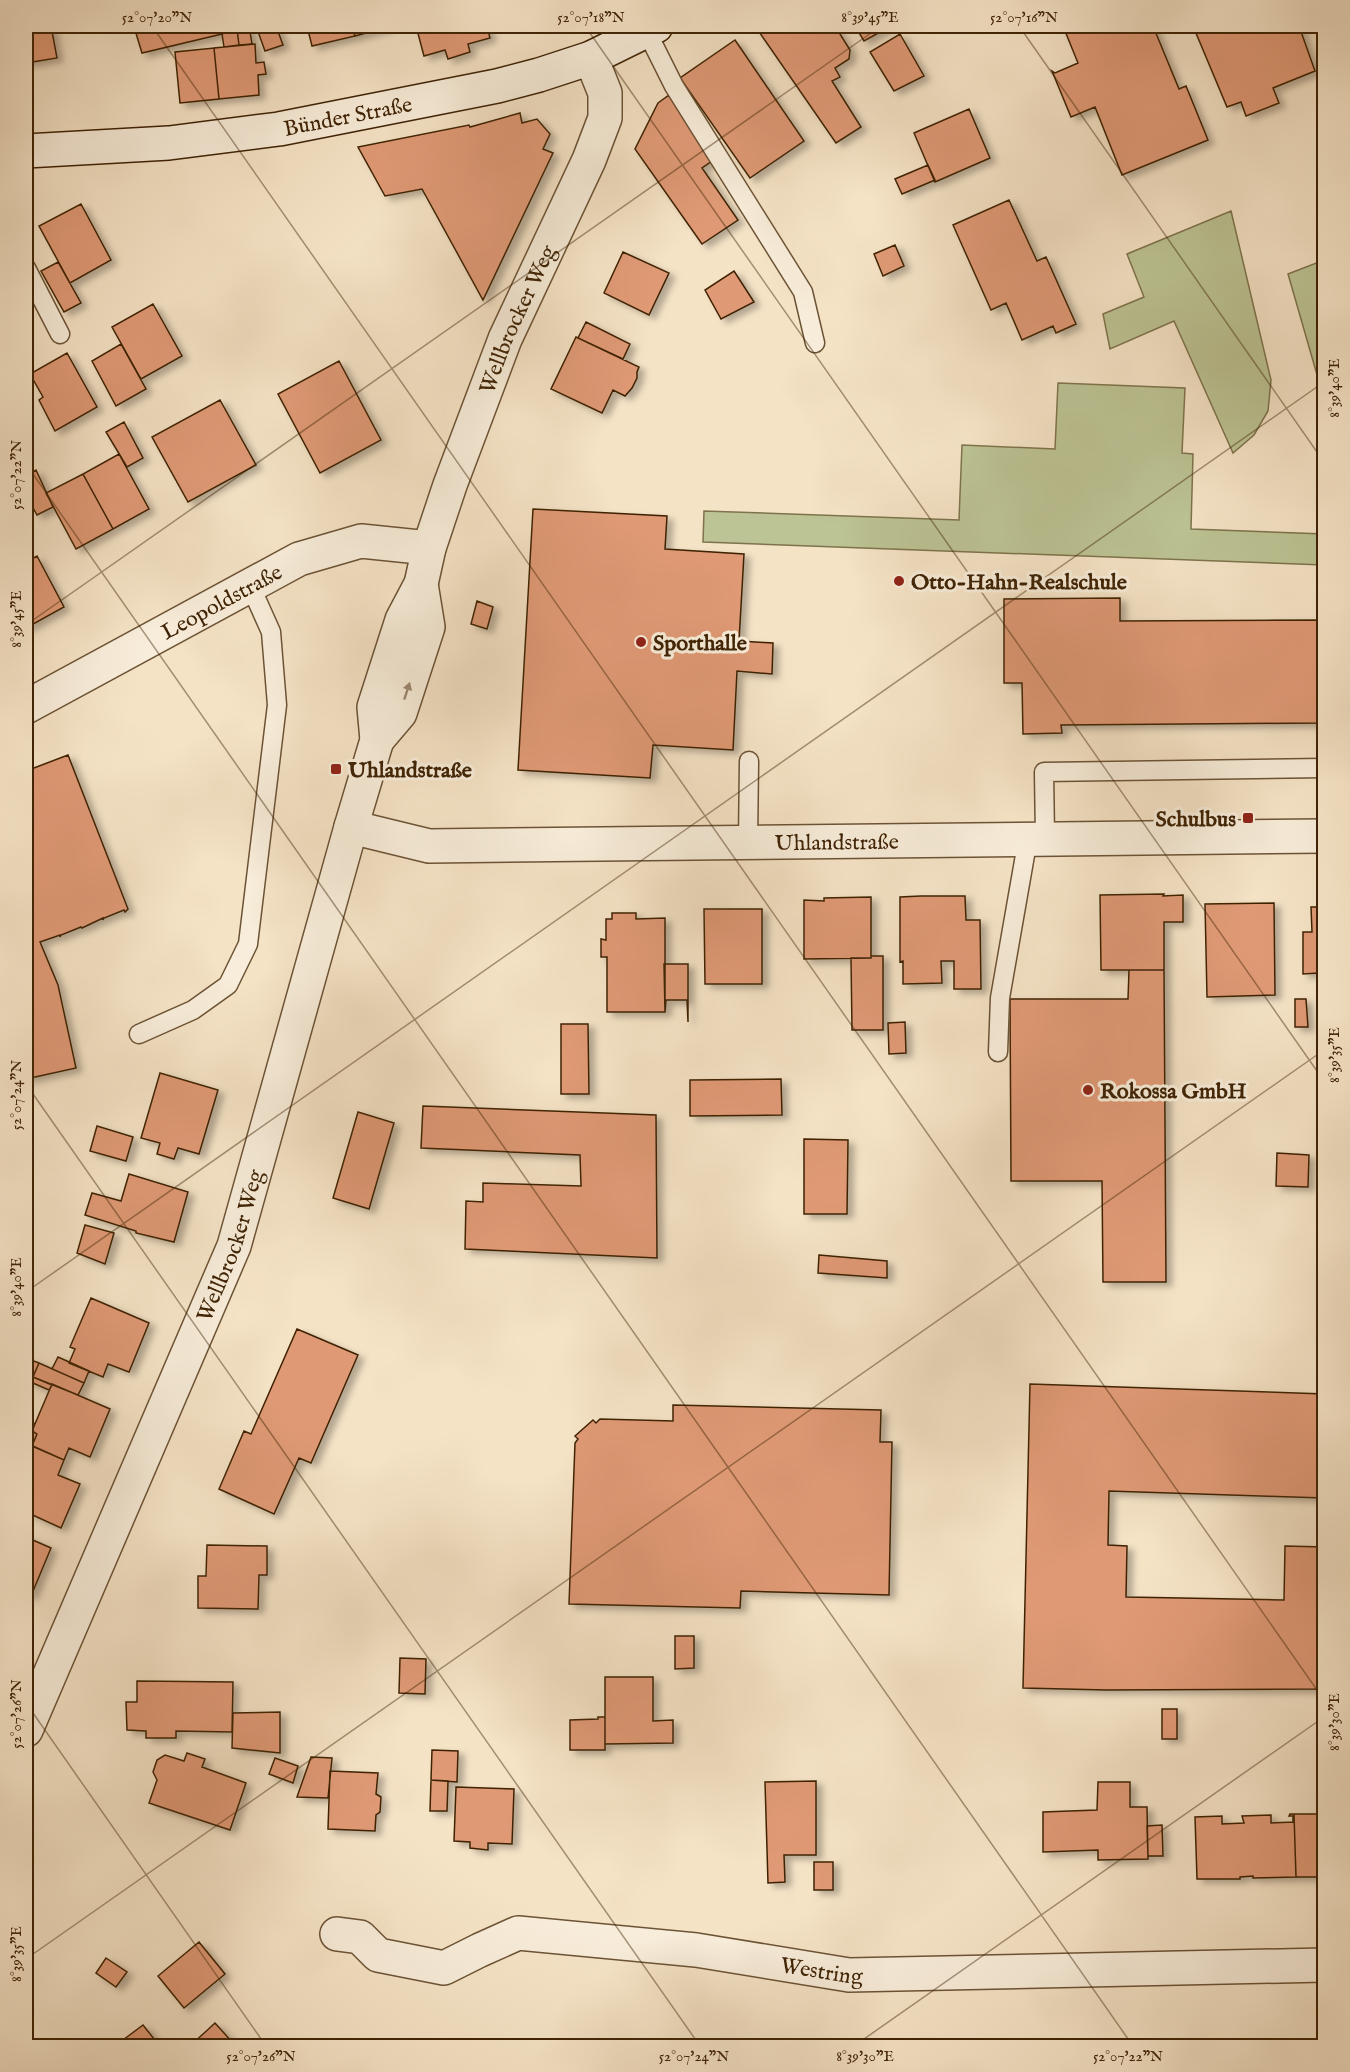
<svg xmlns="http://www.w3.org/2000/svg" width="1350" height="2072" font-family="'IM FELL English',serif">
  <style>
    .green { fill: #bcc394; stroke: #7e734c; stroke-width: 1.5 }
    .building { fill: #df9975; stroke: #3f2305; stroke-width: 1.5; filter: url(#shadow) }
    .lines { fill: none; stroke-linecap: round; stroke-linejoin: round }
    .lane-casing { stroke: #6c5335; stroke-width: 21 }
    .street-casing { stroke: #6c5335; stroke-width: 36 }
    .secondary-casing { stroke: #3f2305; stroke-width: 36 }
    .lane { stroke: #f8edda; stroke-width: 18 }
    .street { stroke: #f8edda; stroke-width: 33 }
    .secondary { stroke: #f8edda; stroke-width: 33 }
    .oneway { fill: #9c8870 }
    .ticks { fill: none; stroke: #3f2305; stroke-width: 1.5; stroke-opacity: 0.45 }
    .poi-dot { fill: #8f2418; stroke: #f8edda; stroke-width: 2 }
    .labels { text-anchor: middle; stroke-width: 6; stroke-linejoin: round; paint-order: stroke }
    .street-label { font-size: 22px; fill: #3f2305; stroke: #f8edda }
    .poi-label { font-size: 22px; font-weight: bold; fill: #3f2305; stroke: #f8edda; text-anchor: start }
    .neatline { fill: none; stroke: #3f2305; stroke-width: 2 }
    .ticks-label { font-size: 15px; text-anchor: middle; fill: #3f2305 }
  </style>
  <defs>
    <filter id="shadow"><feDropShadow dx="6" dy="4" stdDeviation="3" flood-color="#0004"/></filter>
  </defs>
  <rect width="100%" height="100%" fill="#f5e3c6"/>
  <filter id="stains"><feTurbulence type="fractalNoise" baseFrequency=".00333" numOctaves="4"/><feColorMatrix values="0 0 0 0 .2 0 0 0 0 .09 0 0 0 0 .02 0 0 0 .5 -.17"/></filter>
  <radialGradient id="worn" r=".72"><stop offset=".6" stop-color="#630" stop-opacity="0"/><stop offset="1" stop-color="#630" stop-opacity=".3"/></radialGradient>
  <path class="green" d="M1231,211l40,169 -3,31 -14,24 -21,18 -59,-132 -64,28 -7,-35 41,-17 -17,-43z
    M1324,260v139l-36,-125z
    M1058,383l127,5 -3,65 11,1 -2,75 133,5v31l-621,-23 1,-31 255,9 3,-75 93,4z"/>
  <path class="building" d="M26,26h25l6,32 -31,5z
    M152,26h96l-26,8 -80,19 -7,-23z
    M249,26l3,18 -13,1 -2,-16z
    M256,26h20l7,19 -18,6z
    M307,26h45l3,10 -43,10z
    M352,26h36v1l-33,9z
    M416,26h71l3,12 -22,6 2,8 -22,7 -3,-9 -21,6z
    M755,26h80l15,24 -1,9 -14,9 5,9 -8,4 29,46 -25,16z
    M855,26h36l-27,15z
    M1063,26h90l26,63 7,-3 22,54 -86,35 -27,-68 -24,10 -19,-46 3,2 23,-10z
    M1193,26h106l16,45 -42,17 6,15 -33,13 -5,-14 -14,5z
    M237,29l2,16 -15,2 -2,-13z
    M900,34l24,42 -30,15 -24,-39z
    M735,40l69,101 -54,37 -70,-100z
    M255,44l1,19 8,-1 2,12 -8,1 1,20 -40,4 -5,-51z
    M214,48l5,51 -39,4 -5,-51z
    M669,95l46,64 -13,9 36,52 -36,24 -67,-95 23,-46z
    M969,109l21,49 -55,24 -21,-49z
    M520,113l2,10 15,-4 13,15 -7,15 10,4 -70,147 -61,-111 -37,7 -27,-49 111,-22 1,2z
    M928,165l7,15 -33,14 -7,-15z
    M1009,200l28,61 9,-4 30,67 -20,9 -3,-7 -31,14 -16,-37 -15,7 -38,-85z
    M81,204l30,56 -41,23 -31,-57z
    M895,245l9,21 -21,10 -9,-22z
    M623,252l46,21 -20,42 -45,-22z
    M58,262l23,41 -17,9 -23,-41z
    M734,271l20,31 -33,17 -16,-29z
    M153,304l29,52 -41,23 -29,-52z
    M586,322l44,22 -7,15 -45,-21z
    M576,337l63,30 -2,5v6l-5,10 -7,8 -12,-6 -11,23 -51,-24z
    M121,344l25,45 -30,17 -24,-45z
    M67,353l30,54 -42,24 -16,-31 4,-3 -13,-23z
    M339,361l42,79 -61,33 -42,-79z
    M220,400l36,65 -68,37 -36,-65z
    M124,422l19,36 -16,9 -21,-35z
    M119,454l30,55 -36,20 -30,-55z
    M36,470l17,37 -16,8 -11,-20v-19z
    M83,474l30,55 -37,20 -30,-56z
    M533,509l134,7 -2,33 79,5 -5,87 34,2 -1,31 -35,-3 -4,79 -80,-5 -3,33 -132,-8z
    M37,556l27,51 -38,21v-66z
    M1120,598v23l204,-1v103l-263,2 1,8 -39,1 -1,-51h-18v-84z
    M477,601l16,6 -6,22 -16,-5z
    M68,755l60,154 -3,3 -1,-2 -20,8 -1,2v-2l-21,10 -1,-1 -20,8 -1,2v-2l-20,7 18,43 18,83 -50,11v-233l5,-2 -5,-15v-58z
    M1164,894l-1,2 20,-1v27h-19v48h-63l-1,-75z
    M921,896h44l1,24h14l1,69h-27v-28h-13l1,22 -39,1v-23l-3,1v-65z
    M871,897v61l-67,1v-59l20,1v-3z
    M1274,903l1,92 -68,2 -2,-93z
    M1311,907h13v95h-6v-29l-15,1v-42h9z
    M704,909h58v75h-57z
    M612,913h24v6l29,-1v94h-58v-55h-6v-18l5,1v-21h6z
    M871,956h12v74h-31l-1,-72h20z
    M664,964h24v58l-1,-22h-21l-1,12z
    M1129,970h35l2,312h-63l-1,-101h-91l-1,-182h118z
    M1295,999h11l2,28h-13z
    M905,1022l1,31 -17,1 -1,-31z
    M561,1024h27l1,70h-28z
    M160,1073l58,17 -19,64 -21,-6 -4,11 -17,-5 3,-11 -19,-5z
    M781,1079l1,36 -92,1v-36z
    M423,1106l233,9 1,143 -192,-9 1,-48 17,1v-19l98,3 -1,-31 -159,-7z
    M358,1112l36,11 -25,86 -36,-11z
    M97,1126l36,11 -7,24 -36,-10z
    M804,1139l44,1 -1,74h-43z
    M1277,1153l32,2 -1,32 -32,-1z
    M129,1174l59,18 -14,50 -38,-9v-2l-51,-16 7,-22 29,8z
    M85,1225l29,8 -9,31 -28,-11z
    M819,1255l68,6v17l-69,-5z
    M91,1298l58,25 -20,49 -21,-8 -5,13 -34,-14 6,-14 -5,-2z
    M297,1329l61,26 -47,108 -12,-5 -25,56 -55,-25 25,-58 7,3z
    M58,1357l31,14 -5,12 -32,-14z
    M28,1359l11,4 -6,14 19,8 -3,5 -23,-10v-15z
    M39,1363l45,20 -6,12 -45,-18z
    M52,1384l58,25 -20,48 -21,-9 -5,12 -32,-14 5,-12 -5,-3z
    M1030,1384l294,10v104l-215,-7 -1,54 19,1 -1,51 158,3 1,-54 39,1v142l-217,1 -84,-2z
    M673,1405l208,5 -1,32h12l-3,153 -148,-4 -1,17 -171,-4 6,-161 3,-4 -3,-3 18,-16 3,3 4,-4 73,2z
    M26,1420l9,4 -3,7 5,3 -5,12 -6,-3z
    M26,1443l38,17 -6,15 22,9 -19,44 -35,-16z
    M26,1537l25,11 -20,48 -5,-2z
    M207,1545l60,1v29h-8l-1,34 -60,-1v-32h8z
    M675,1636h19v32l-19,1z
    M400,1658l26,1 -1,35 -26,-1z
    M605,1677h48v44l20,-1v23l-68,1z
    M137,1681l96,1 -1,50 -56,-1v7h-30v-7l-19,-1 -1,-28h11z
    M1162,1709h15v30h-15z
    M280,1712v41l-48,-5 1,-35z
    M598,1717h7v33h-35v-30l28,-1z
    M432,1750l26,1 -1,31 -26,-2z
    M187,1753l18,6 -3,8 44,16 -16,47 -81,-27 8,-23 -4,-8 4,-12 8,-5 19,6z
    M311,1757l21,1 -4,40 -31,-1z
    M275,1758l23,8 -5,17 -24,-9z
    M330,1771l48,2 -2,21 5,3 -1,15 -4,3 -1,16 -47,-2z
    M431,1780l17,1 -1,30h-17z
    M816,1781v74h-32l1,27 -17,1 -3,-101z
    M1098,1782h32v25h17l1,52 -50,1v-10l-55,2v-40l54,-2z
    M456,1787l58,2 -2,55 -24,-1v7l-18,-2v-6l-16,-1z
    M1290,1814h4l2,63 -43,1v-2l-13,1v2h-43l-2,-62 27,-1v8l22,-1 -2,-7 29,-1v8l22,-1v-6h-4z
    M1294,1814h26v7h4v56h-28z
    M1162,1825l1,31h-15l-1,-30z
    M814,1862h19v28h-19z
    M199,1942l26,32 -41,34 -26,-32z
    M106,1958l21,14 -11,15 -20,-14z
    M215,2023l18,20 -5,3h-38z
    M143,2025l15,19 -3,2h-40z
    M915,2039h14l6,5h17v2h-59l18,-1z
    M1054,2041l1,5h-51v-4z
    M1324,2043v3l-19,-1v-1z"/>
  <g class="lines">
    <g class="lane-casing">
      <path id="lane" d="M647,32l27,54 129,206 12,51
        M26,268l34,66
        M1045,838l-1,-66 280,-4
        M748,842l1,-81
        M139,1034l54,-24 35,-25 20,-41 29,-239 -6,-73 -21,-47
        M998,1052l2,-54 28,-160"/>
    </g>
    <g class="street-casing">
      <g id="street">
        <path id="s1" d="M26,707l273,-148 62,-18 68,7"/>
        <path d="M377,740l23,-27 28,-86 -7,-43"/>
        <path id="s2" d="M351,827l78,19 895,-10"/>
        <path id="s3" d="M26,1730l208,-484 117,-419 26,-87 -3,-33 28,-87 19,-36 8,-36 21,-63 55,-146 84,-179 16,-42v-25l-14,-35"/>
        <path id="s4" d="M337,1934l23,3 18,18 66,13 36,-18 38,-17 178,17 153,25 475,-10"/>
      </g>
    </g>
    <g class="secondary-casing">
      <g id="secondary">
        <path id="s5" d="M26,151l143,-8 110,-14 218,-43 42,-11 52,-17 65,-32"/>
      </g>
    </g>
    <use href="#lane" class="lane"/>
    <use href="#street" class="street"/>
    <use href="#secondary" class="secondary"/>
  </g>
  <defs><path id="oneway-solid" d="M-6-.8H1V-3.2L6.5 0L1 3.2V.8H-6Z" transform="scale(1.5)"/></defs>
  <use class="oneway" href="#oneway-solid" transform="translate(407 691) rotate(-72)"/>
  <path class="ticks" d="M152,26l1172,1674M585,26l739,1055M1019,26l305,436M26,464l1107,1582M26,625l855,-599M26,1084l674,962M26,1292l1298,-910M26,1703l240,343M26,1959l1298,-909M854,2046l470,-329"/>
  <g class="poi-dot">
    <circle cx="899" cy="581" r="6"/>
    <circle cx="641" cy="642" r="6"/>
    <rect x="330" y="763" width="12" height="12" rx="3"/>
    <rect x="1242" y="812" width="12" height="12" rx="3"/>
    <circle cx="1088" cy="1090" r="6"/>
  </g>
  <g class="labels">
    <g class="street-label">
      <text dy="8" stroke="none"><textPath href="#s5" startOffset="324">Bünder Straße</textPath></text>
      <text dy="8" stroke="none"><textPath href="#s3" startOffset="1500">Wellbrocker Weg</textPath></text>
      <text dy="8" stroke="none"><textPath href="#s1" startOffset="222">Leopoldstraße</textPath></text>
      <text dy="8" stroke="none"><textPath href="#s2" startOffset="488">Uhlandstraße</textPath></text>
      <text dy="8" stroke="none"><textPath href="#s3" startOffset="526">Wellbrocker Weg</textPath></text>
      <text dy="8" stroke="none"><textPath href="#s4" startOffset="504">Westring</textPath></text>
    </g>
    <g class="poi-label">
      <text x="911" y="589">Otto-Hahn-Realschule</text>
      <text x="653" y="650">Sporthalle</text>
      <text x="348" y="777">Uhlandstraße</text>
      <text x="1236" y="826" text-anchor="end">Schulbus</text>
      <text x="1100" y="1098">Rokossa GmbH</text>
    </g>
  </g>
  <rect width="1350" height="2072" fill="none" stroke="#f5e3c6" stroke-width="66"/>
  <rect x="33" y="33" width="1284" height="2006" class="neatline"/>
  <g class="ticks-label">
    <text x="157" y="22">52°07'20"N</text>
    <text x="591" y="22">52°07'18"N</text>
    <text x="870" y="22">8°39'45"E</text>
    <text x="1024" y="22">52°07'16"N</text>
    <text transform="translate(1334 388) rotate(-90)" y="5">8°39'40"E</text>
    <text transform="translate(16 475) rotate(-90)" y="5">52°07'22"N</text>
    <text transform="translate(16 619) rotate(-90)" y="5">8°39'45"E</text>
    <text transform="translate(1334 1055) rotate(-90)" y="5">8°39'35"E</text>
    <text transform="translate(16 1095) rotate(-90)" y="5">52°07'24"N</text>
    <text transform="translate(16 1287) rotate(-90)" y="5">8°39'40"E</text>
    <text transform="translate(16 1714) rotate(-90)" y="5">52°07'26"N</text>
    <text transform="translate(1334 1722) rotate(-90)" y="5">8°39'30"E</text>
    <text transform="translate(16 1954) rotate(-90)" y="5">8°39'35"E</text>
    <text x="261" y="2061">52°07'26"N</text>
    <text x="694" y="2061">52°07'24"N</text>
    <text x="865" y="2061">8°39'30"E</text>
    <text x="1128" y="2061">52°07'22"N</text>
  </g>
  <rect width="100%" height="100%" filter="url(#stains)"/>
  <rect width="100%" height="100%" fill="url(#worn)"/>
</svg>
